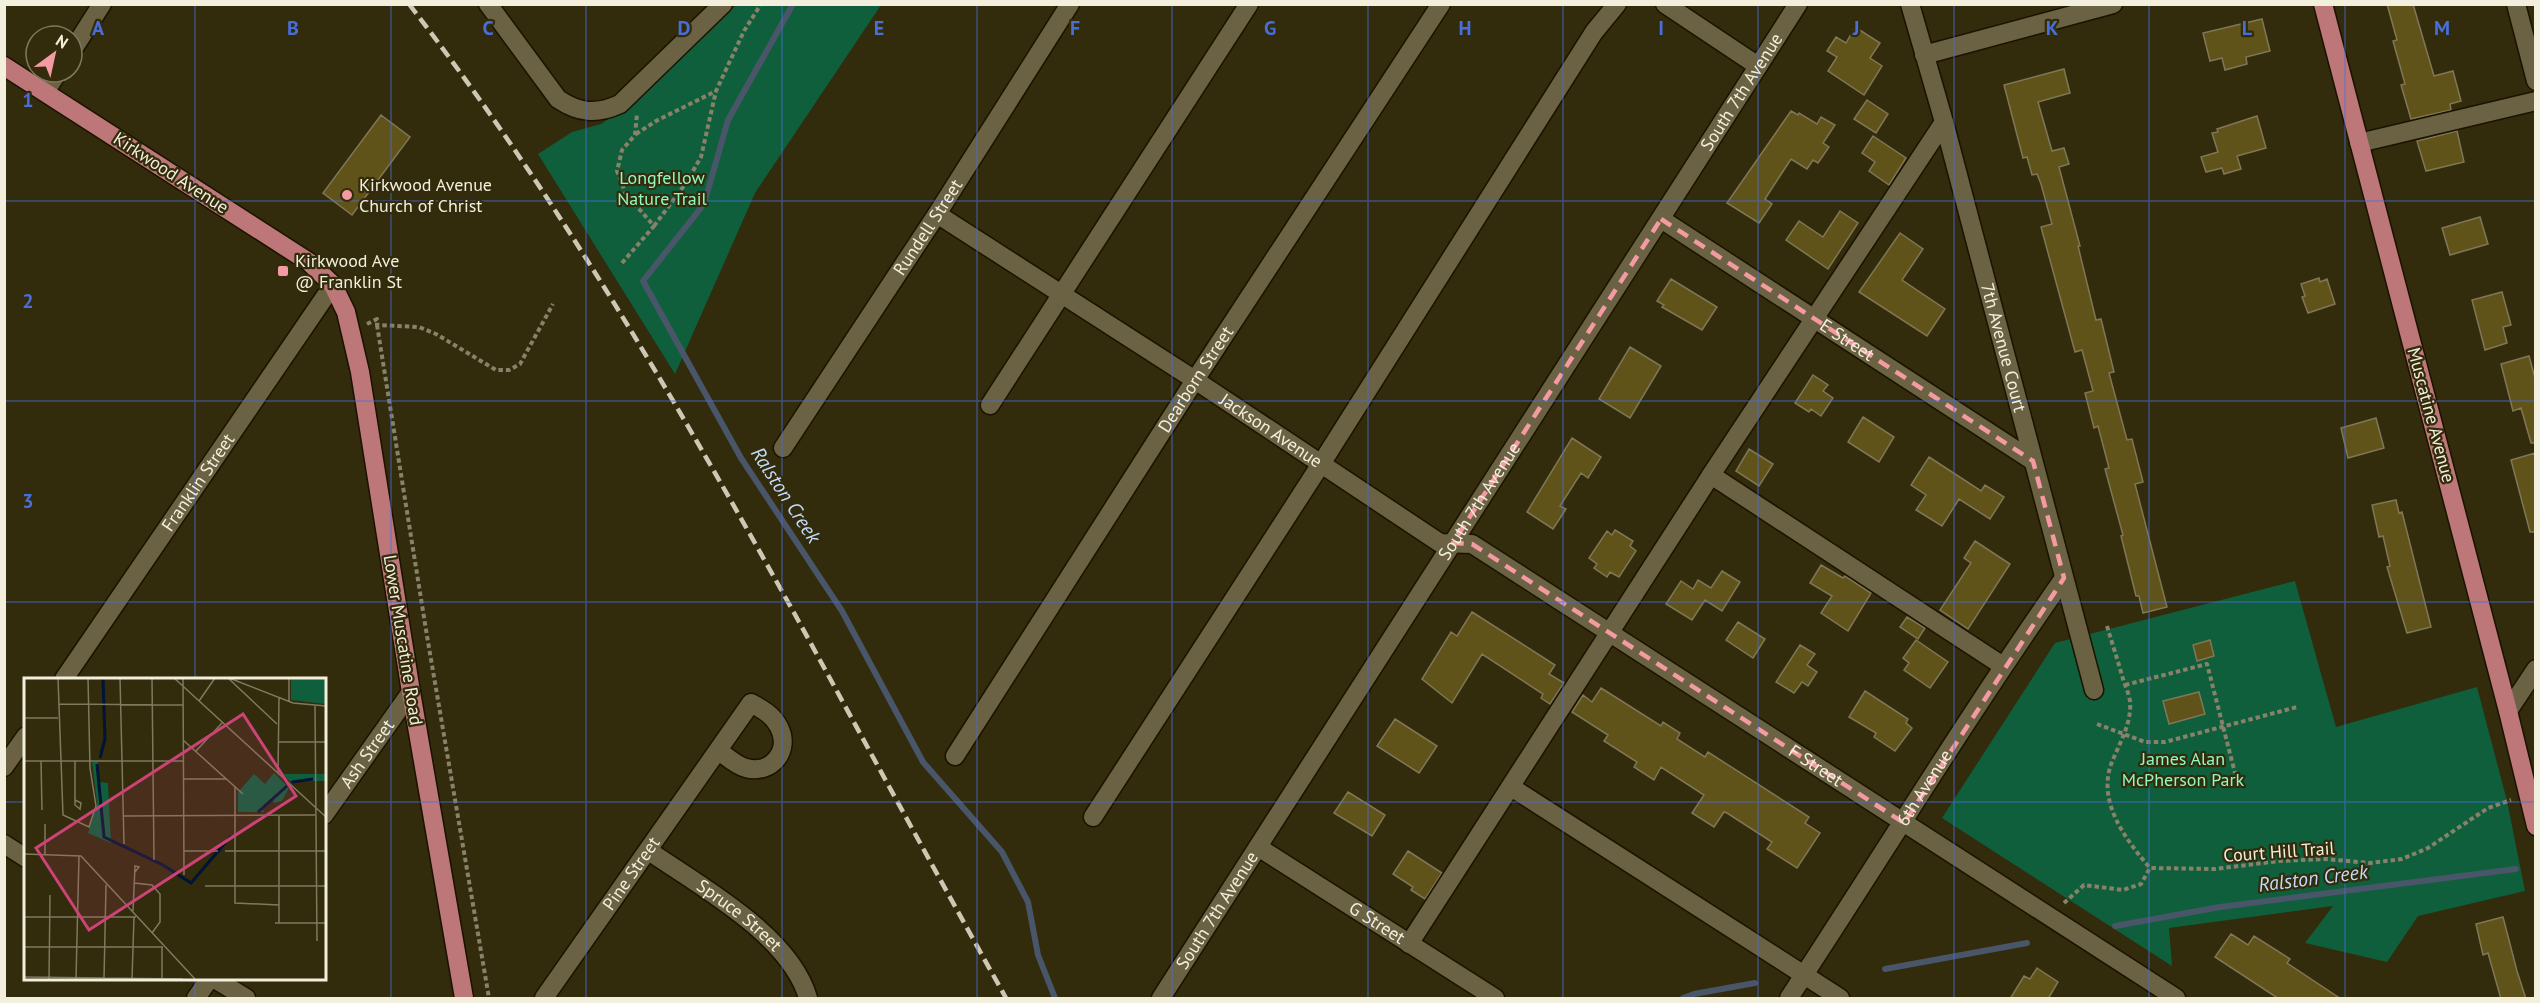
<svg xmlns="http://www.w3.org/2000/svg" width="2540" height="1003" font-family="'PT Sans',sans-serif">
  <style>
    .green { fill: #0f5f3c }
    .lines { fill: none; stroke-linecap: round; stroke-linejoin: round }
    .stream { stroke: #495669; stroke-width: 6 }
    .building { fill: #60531a; stroke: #7f7757; stroke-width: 1.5 }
    .minor-casing { stroke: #1a1300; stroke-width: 21 }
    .major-casing { stroke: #1a1300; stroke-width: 21 }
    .path { stroke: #878269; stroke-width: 4; stroke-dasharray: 4.5 3; stroke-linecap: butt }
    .minor { stroke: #6a6243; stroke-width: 18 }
    .major { stroke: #bd7778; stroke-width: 18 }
    .rail { stroke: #cdc8b4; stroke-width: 4.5; stroke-dasharray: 12 6; stroke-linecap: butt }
    .marked { fill: none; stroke: #f49aa2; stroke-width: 4.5; stroke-dasharray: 12 8; stroke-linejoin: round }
    .grid { fill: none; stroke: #486ed9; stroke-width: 1.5; stroke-opacity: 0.55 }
    .poi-dot { fill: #f49aa2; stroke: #322b0c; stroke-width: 2 }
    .labels { text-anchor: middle; stroke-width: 4.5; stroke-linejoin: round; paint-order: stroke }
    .street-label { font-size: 18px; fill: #f3efdd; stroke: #322b0c }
    .park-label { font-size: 18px; fill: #91f9c0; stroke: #322b0c }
    .poi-label { font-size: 18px; fill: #f3efdd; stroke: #322b0c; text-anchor: start }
    .water-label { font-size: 20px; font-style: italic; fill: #c3dbfa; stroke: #322b0c }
    .inset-river { fill: none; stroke: #001437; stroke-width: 3 }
    .inset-road { fill: none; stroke: #7f7960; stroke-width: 1.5 }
    .view { fill: #cc4375; fill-opacity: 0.15; stroke: #cc4375; stroke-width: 3 }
    .inset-edge { fill: none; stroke: #f3efdd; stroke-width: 3 }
    .grid-label { font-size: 20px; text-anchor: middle; font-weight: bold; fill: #486ed9; stroke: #322b0c; stroke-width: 4.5; stroke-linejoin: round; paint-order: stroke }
  </style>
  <rect width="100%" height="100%" fill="#322b0c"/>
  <path class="green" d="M736,5h145l-126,188 -80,181 -137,-220 34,-22 29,-8 27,-18z
    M2295,581l41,146 141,-40 30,114 18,90 -107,25 -31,46 -82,-19 28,-37 -164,22 3,38 -230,-148 113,-175z"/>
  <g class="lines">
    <path class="stream" d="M793,4l-65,116 -24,84 -61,77 98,177 101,153 81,151 79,90 26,50 10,53 17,43
      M2115,926l105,-19 296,-38
      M1885,969l142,-26
      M1683,998l11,-4 61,-11"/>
  </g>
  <path class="building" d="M2387,4h26l21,72 19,-5 8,30 -11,3 1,6 -40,9 -10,-34 4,-1 -12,-43 4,-1z
    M2262,19l8,32 -24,6 1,7 -22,6 -3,-12 -12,3 -7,-28z
    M1855,27l25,16 -10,15 12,8 -18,29 -36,-24 9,-14 -10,-6 9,-14 10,6z
    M2064,69l6,24 -32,9 14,49 12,-3 5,16 -10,3 21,79h-2l18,74 5,-1 13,53 -5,1 18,67 5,-1 11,43 -8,2 32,123 -24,6 -4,-17h-3l-15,-60 2,-1 -18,-66 4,-1 -11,-42 -4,2 -9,-35 8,-2 -11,-41 -7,2 -34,-125 11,-3 -11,-40 -4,-10 -5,1 -5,-18 -4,1 -19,-73z
    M1867,100l21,14 -12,19 -22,-14z
    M1791,111l7,4 1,-2 18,11 4,-7 14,8 -12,18 6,4 -11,16 -5,-3 -6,9 -16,-10 -26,40 7,5 -13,19 -32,-20z
    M381,115l29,22 -58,78 -29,-22z
    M2257,116l9,32 -29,8 4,13 -17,5 -2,-6 -16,4 -5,-15 17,-5 -6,-19 6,-1 -1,-3z
    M2457,131l7,31 -38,9 -9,-30z
    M1873,136l33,22 -17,27 -20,-14 6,-9 -13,-9z
    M1840,211l18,12 -30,46 -42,-29 13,-19 24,16z
    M2480,217l8,27 -38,11 -8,-27z
    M1900,233l23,16 -21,31 43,29 -18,27 -68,-44z
    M2319,278l1,4 7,-3 8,25 -27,9 -6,-16 3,-1 -4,-12z
    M1671,279l46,28 -15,23 -40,-23 2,-2 -7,-4z
    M2502,292l9,33 -8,2 4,16 -22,7 -13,-50z
    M1630,347l31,19 -31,52 -31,-19z
    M2529,356l6,22v65h-4l-10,-35 -8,3 -12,-47z
    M1813,375l15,10 -5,6 10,7 -12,18 -10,-7 -2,3 -14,-9z
    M1863,417l31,20 -15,25 -31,-20z
    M2376,418l8,30 -36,10 -7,-30z
    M1572,438l29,19 -13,21 -7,-5 -21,33 6,3 -13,20 -26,-17z
    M1749,449l24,15 -14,22 -23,-15z
    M2535,453v79h-5l-19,-72z
    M1929,457l52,34 4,-6 19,12 -14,22 -31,-20 -17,27 -26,-16 10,-15 -15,-10z
    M2396,500l3,13 3,-1 29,115 -24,6 -20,-66 3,-1 -7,-30 -4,1 -7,-32z
    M1615,530l18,11 -3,5 6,5 -17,26 -9,-5 -3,5 -13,-9 3,-4 -8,-6 18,-27 5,4z
    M1975,541l35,23 -42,65 -28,-19 31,-47 -7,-5z
    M1821,565l22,13 2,-2 26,17 -23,38 -27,-18 11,-17 -22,-13z
    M1722,571l18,11 -18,29 -17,-11 -13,20 -26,-16 15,-23 12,8 5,-9 13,8z
    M1472,612l83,53 -6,9 15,9 -14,21 -9,-6 2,-4 -61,-40 -30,49 -30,-24 29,-47 6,4z
    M1907,617l18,11 -7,11 -18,-12z
    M1738,622l27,17 -12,19 -27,-18z
    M1916,640l32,22 -18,26 -26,-18 5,-7 -6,-5z
    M2210,640l4,16 -17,5 -4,-16z
    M1800,645l15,9 -8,11 10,7 -9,14 -6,-4 -8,11 -18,-11z
    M1601,688l60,38 2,-4 17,11 -3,6 28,18 3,-5 101,65 -4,6 15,10 -23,35 -30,-19 5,-7 -45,-29 -3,-1 -10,15 -22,-14 12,-18 -43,-28 -7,13 -20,-13 3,-5 -33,-21 4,-6 -36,-23 11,-17 9,7z
    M1865,691l43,28 -2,4 6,5 -17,23 -21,-14 2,-4 -27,-16z
    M2199,692l6,22 -36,10 -6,-23z
    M1395,719l42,27 -18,27 -42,-27z
    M1348,792l37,23 -13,21 -38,-23z
    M1408,851l34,22 -17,26 -14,-9 2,-3 -20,-13z
    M2503,917l14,54 9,28h-25l-13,-46 -5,2 -7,-31z
    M2231,934l17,11 6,-9 36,23 -3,4 54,36h-62l-64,-42z
    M2037,968l21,14 -10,17h-38l14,-23 6,3z"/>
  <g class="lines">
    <g class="minor-casing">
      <g id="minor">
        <path d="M488,4l70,95c21,14 38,16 62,5l103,-100"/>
        <path d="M1665,4l93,62"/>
        <path id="s1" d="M1910,4l34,118 150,568"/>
        <path d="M2516,4l20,77"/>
        <path d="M72,51l30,-47"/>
        <path d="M1924,55l189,-51"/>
        <path d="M45,92l13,-20"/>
        <path d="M1944,122l-233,353 292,191"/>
        <path d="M2359,143l177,-42"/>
        <path id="s2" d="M937,214l258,166 245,163 32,1 704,454"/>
        <path id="s3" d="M1661,219l372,242"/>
        <path d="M990,405l259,-401"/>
        <path id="s4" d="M783,448l154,-234 133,-210"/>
        <path id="s5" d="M64,679l269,-394"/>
        <path d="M2508,711l28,-42"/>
        <path id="s6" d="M955,756l240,-376 246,-376"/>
        <path d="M4,767l22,-31"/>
        <path d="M1511,787l329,211"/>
        <path id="s7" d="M324,815l87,-123"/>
        <path d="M1093,817l228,-353 273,-432 23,-28"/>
        <path d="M4,844l22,14"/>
        <path id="s8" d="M1258,847l237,151"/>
        <path id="s9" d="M649,851c52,36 141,84 159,147"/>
        <path d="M1409,944l302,-469"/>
        <path d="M213,978l33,20"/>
        <path d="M196,998l14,-20"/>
        <path id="s10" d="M544,998l207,-295c11,6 22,12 28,24 12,23 -7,48 -33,41 -9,-2 -19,-11 -27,-17"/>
        <path id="s11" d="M1161,998l637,-994"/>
        <path id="s12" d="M1789,998c92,-140 179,-283 275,-420"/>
      </g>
    </g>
    <g class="major-casing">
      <path id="major" d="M2323,4l185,707 28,115
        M4,66l305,196 24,23 13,27 14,60 51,320 53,306"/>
    </g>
    <path class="path" d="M636,134l20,-13 60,-30
      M654,226l32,-43 15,-26 15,-66 28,-60 17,-27
      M622,263l32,-37 -28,-32 -9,-23 5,-21 13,-15 2,-21
      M367,324l10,-5v6l42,2 17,7 60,36h13l11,-6 33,-60
      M377,325l50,311 62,362
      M2107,626c5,17 11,35 16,53 2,6 6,15 7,22 2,22 -10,41 -18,61 -16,39 14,78 38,106
      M2125,685l82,-21 28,109
      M2097,724l48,18h20l132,-35
      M2064,903l20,-18 39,5 18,-6 9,-16 65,1 64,-8 46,-2 45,4 32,-4 26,-11 60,-40 23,-8"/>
    <use href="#minor" class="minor"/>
    <use href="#major" class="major"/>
    <path class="rail" d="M409,4c149,193 271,404 389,616 69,126 138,253 208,378"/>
  </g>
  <path class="marked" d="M1661,219l372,242 31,117 -160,245 -432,-279 -19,-1z"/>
  <path class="grid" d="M195,4v675M391,4v994M586,4v994M782,4v994M977,4v994M1172,4v994M1368,4v994M1563,4v994M1758,4v994M1954,4v994M2149,4v994M2345,4v994M4,201h2532M4,401h2532M4,602h2532M4,802h22M324,802h2212M195,978v20"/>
  <g class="poi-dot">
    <circle cx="347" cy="195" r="6"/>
    <rect x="277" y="265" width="12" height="12" rx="3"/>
  </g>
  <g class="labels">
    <g class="street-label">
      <text dy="6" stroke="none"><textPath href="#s11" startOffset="1076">South 7th Avenue</textPath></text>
      <text transform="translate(171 173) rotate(33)" y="6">Kirkwood Avenue</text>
      <text dy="6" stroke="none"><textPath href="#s4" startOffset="264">Rundell Street</textPath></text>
      <text dy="6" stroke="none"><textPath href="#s3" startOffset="222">E Street</textPath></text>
      <text dy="6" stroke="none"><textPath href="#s1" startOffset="356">7th Avenue Court</textPath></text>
      <text dy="6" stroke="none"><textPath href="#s6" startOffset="447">Dearborn Street</textPath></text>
      <text transform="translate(2431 415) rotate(75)" y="6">Muscatine Avenue</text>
      <text dy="6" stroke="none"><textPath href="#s2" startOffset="398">Jackson Avenue</textPath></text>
      <text dy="6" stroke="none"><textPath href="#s5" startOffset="238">Franklin Street</textPath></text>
      <text dy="6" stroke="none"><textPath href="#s11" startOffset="590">South 7th Avenue</textPath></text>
      <text transform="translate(403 640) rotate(81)" y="6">Lower Muscatine Road</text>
      <text dy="6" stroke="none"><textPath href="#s7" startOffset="75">Ash Street</textPath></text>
      <text dy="6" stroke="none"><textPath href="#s2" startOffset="1042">F Street</textPath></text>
      <text dy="6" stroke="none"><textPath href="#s12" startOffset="250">6th Avenue</textPath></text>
      <text transform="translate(2279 852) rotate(-4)" y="6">Court Hill Trail</text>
      <text dy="6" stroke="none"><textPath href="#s10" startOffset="152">Pine Street</textPath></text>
      <text dy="6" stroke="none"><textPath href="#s11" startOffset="104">South 7th Avenue</textPath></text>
      <text dy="6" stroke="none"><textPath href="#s9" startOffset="111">Spruce Street</textPath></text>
      <text dy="6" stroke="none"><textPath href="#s8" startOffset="141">G Street</textPath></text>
    </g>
    <g class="park-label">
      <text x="662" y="184">Longfellow<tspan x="662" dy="21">Nature Trail</tspan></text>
      <text x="2183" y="765">James Alan<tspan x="2183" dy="21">McPherson Park</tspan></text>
    </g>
    <g class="poi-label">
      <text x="359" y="191">Kirkwood Avenue<tspan x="359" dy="21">Church of Christ</tspan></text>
      <text x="295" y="267">Kirkwood Ave<tspan x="295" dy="21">@ Franklin St</tspan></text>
    </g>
    <g class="water-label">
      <text transform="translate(786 495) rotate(57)" y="7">Ralston Creek</text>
      <text transform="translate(2313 878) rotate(-7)" y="7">Ralston Creek</text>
    </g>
  </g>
  <g transform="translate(24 678)">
    <rect width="302" height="302" fill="#322b0c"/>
    <path d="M267,0h34v26l-34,-4zM68,84h6l2,20 8,1 3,60 -23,-10 9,-29zM250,95l15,15 -7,13 -8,2 -1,-3 -11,9 2,3h-26v-20l16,-18 11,10zM260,96h41v7h-36z" fill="#0f5f3c"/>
    <path class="inset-river" d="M76,80l5,-19 -2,-61M73,86l7,73 59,28 28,18 40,-47M268,104l21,-3M234,134l29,-26"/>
    <path class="inset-road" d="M34,0l5,137 26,12 7,-21 -6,-38 -2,-90M96,0l4,166M128,0l2,182M150,0l152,139M159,0l1,197M204,0l49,46M205,0l64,25 33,3M175,23l16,-23M265,24v-24M35,26l124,1M291,28l2,235M0,40h34M159,62l60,54M255,64h47M172,73l26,-28M0,83h159M17,83l1,49M254,96l1,-76M159,101h43M211,108v117l44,2M51,122l6,3 -1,6 -5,-4v-44M100,138l191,-1M21,146v30M160,173h34M201,173h101M0,176l57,2 114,123M110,205l18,2 8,9v28l-8,11M181,208h121M109,233l2,-45 4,1 -4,5M0,239h112M251,245h51M255,245v-108M0,269h139M0,299l159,2M25,301l1,-84M52,301l3,-123M80,301l2,-94M108,301l2,-62M138,301v-32"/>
    <path class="view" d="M219,36l53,82 -207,134 -53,-82z"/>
    <rect width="302" height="302" class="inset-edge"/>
  </g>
  <g class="grid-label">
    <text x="98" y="35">A</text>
    <text x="293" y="35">B</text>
    <text x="488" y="35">C</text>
    <text x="684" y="35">D</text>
    <text x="879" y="35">E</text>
    <text x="1075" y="35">F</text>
    <text x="1270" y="35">G</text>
    <text x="1465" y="35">H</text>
    <text x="1661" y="35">I</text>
    <text x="1856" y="35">J</text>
    <text x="2052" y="35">K</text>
    <text x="2247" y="35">L</text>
    <text x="2442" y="35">M</text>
    <text x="28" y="107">1</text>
    <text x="28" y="308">2</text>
    <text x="28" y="508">3</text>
  </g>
  <rect width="2540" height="1003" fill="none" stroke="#f3efdd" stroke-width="12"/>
  <g transform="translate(54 54) rotate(33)"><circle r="28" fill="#322b0c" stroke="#7f7960" stroke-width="1.5"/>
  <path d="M0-4.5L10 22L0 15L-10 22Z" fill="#f49aa2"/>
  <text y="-9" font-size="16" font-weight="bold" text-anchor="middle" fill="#f3efdd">N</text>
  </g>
</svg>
